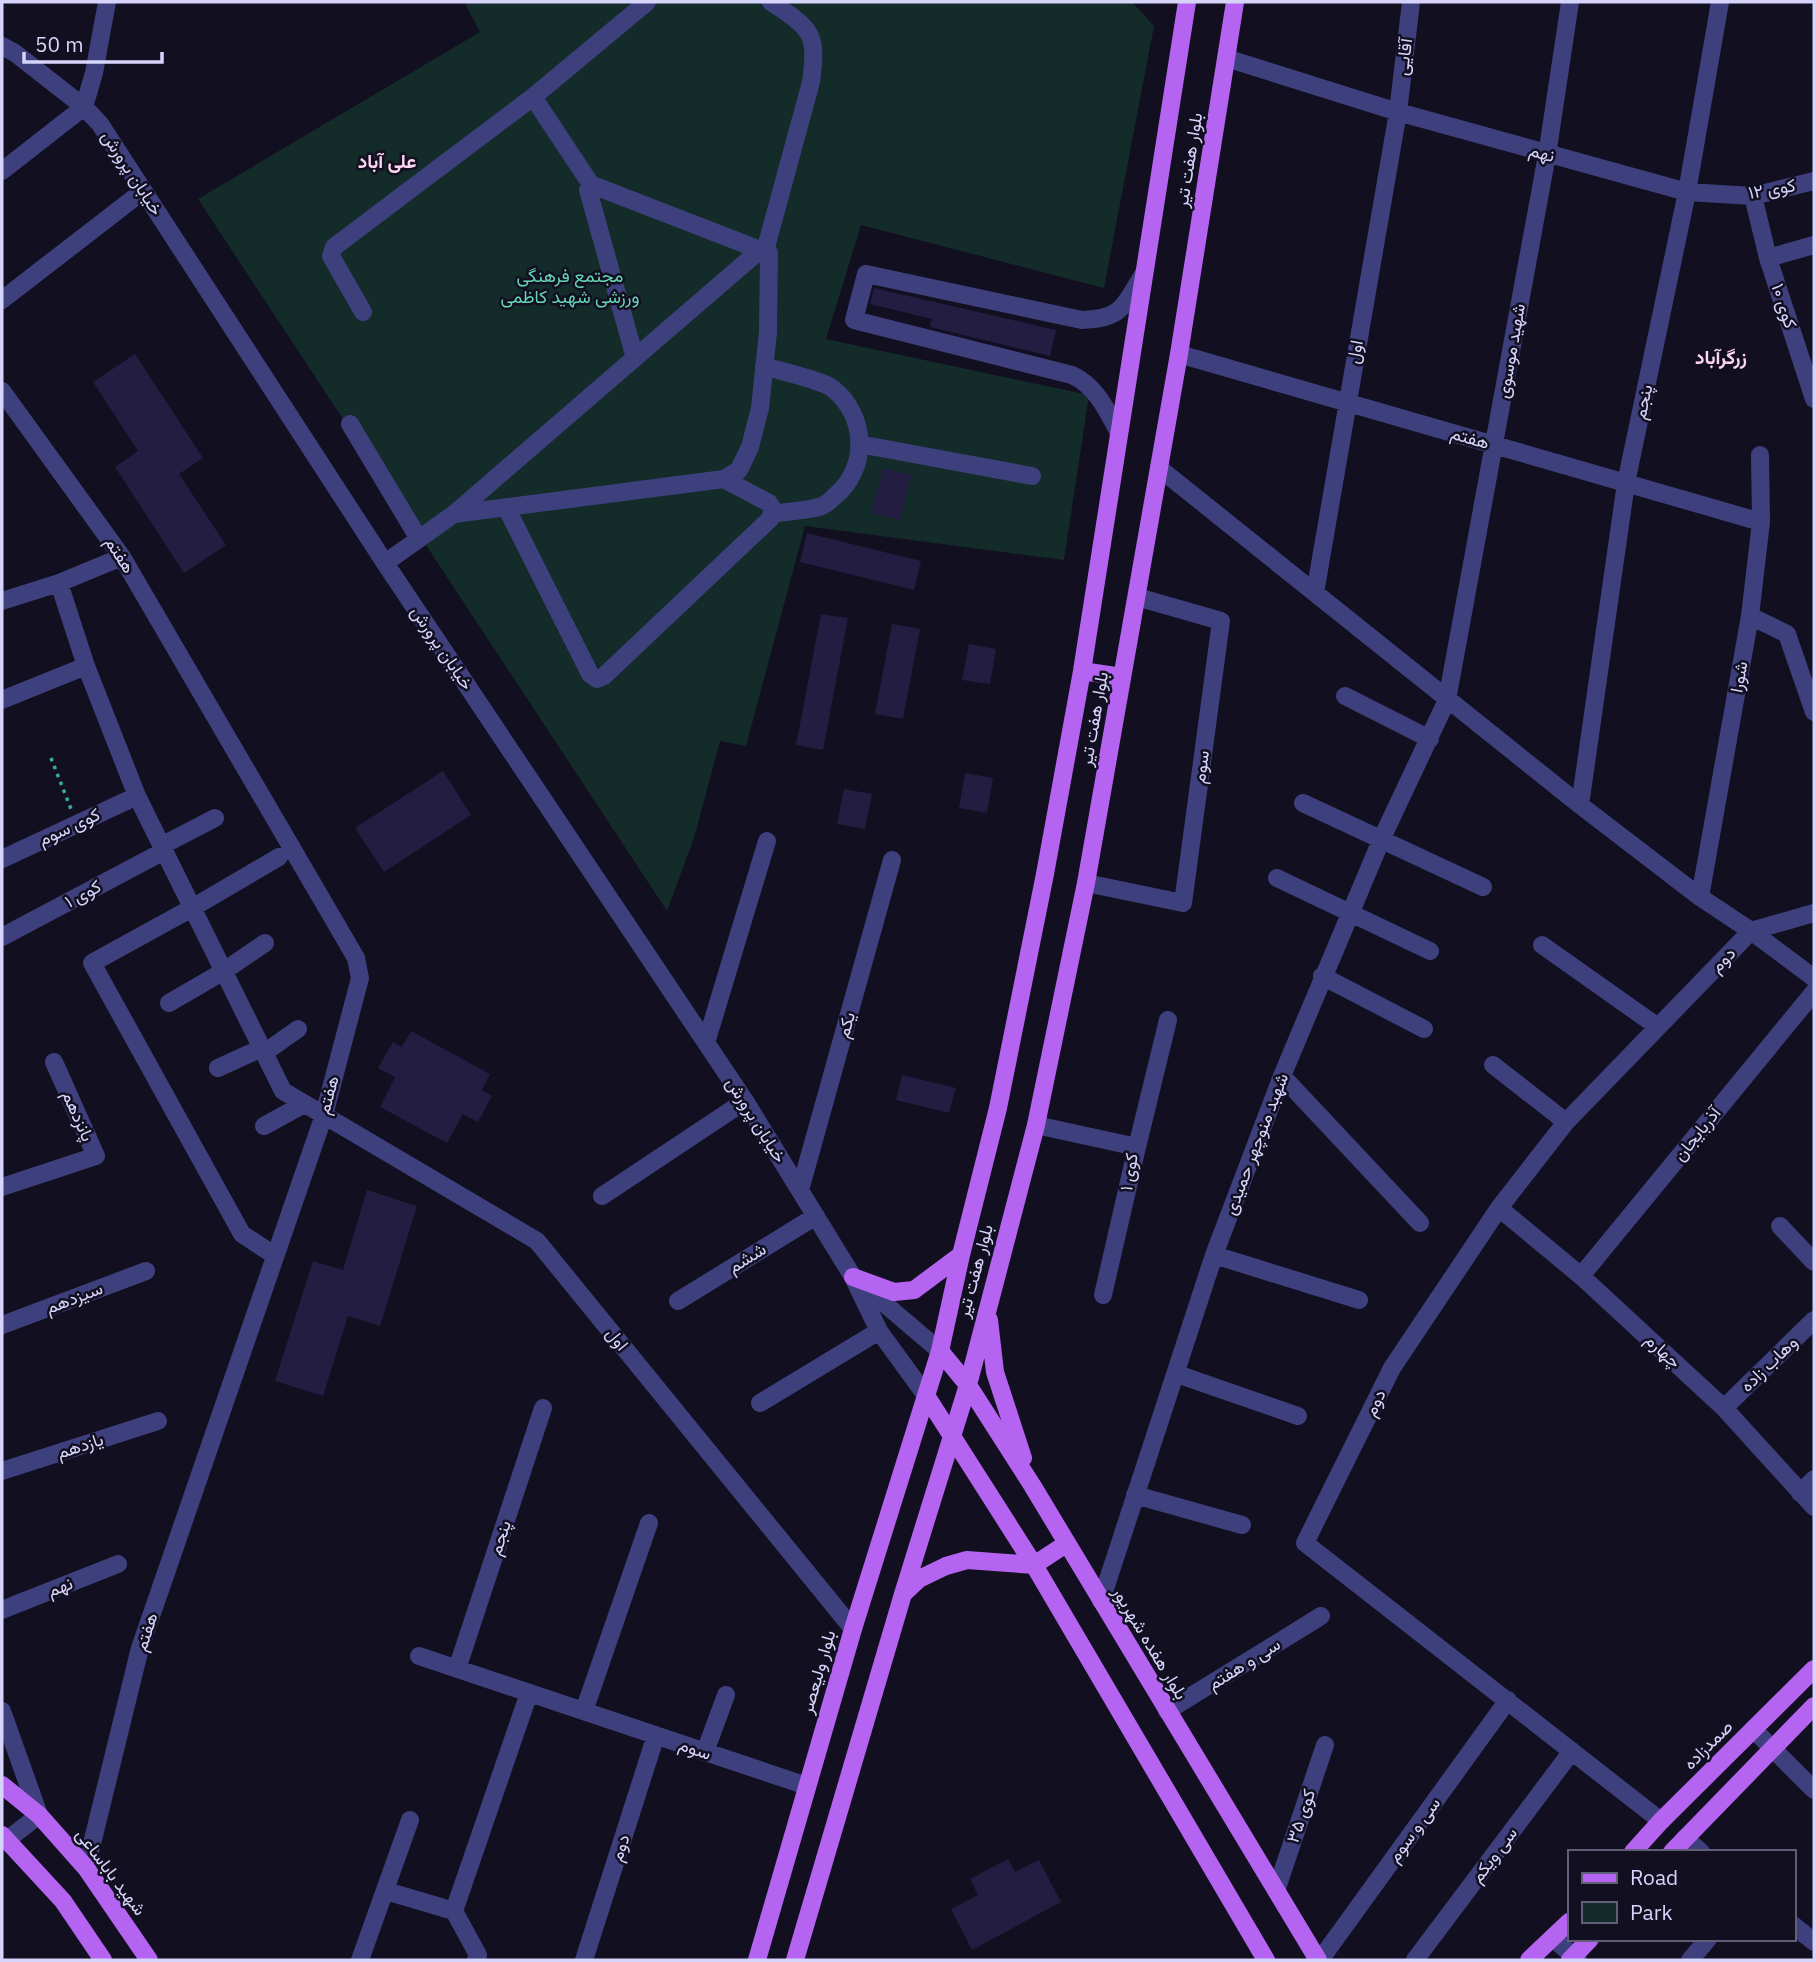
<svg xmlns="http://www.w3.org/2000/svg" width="1816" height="1962" font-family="'IBM Plex Sans',Vazirmatn,sans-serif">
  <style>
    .green { fill: #132b29 }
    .building { fill: #221d41 }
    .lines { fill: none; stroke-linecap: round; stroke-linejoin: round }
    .path { stroke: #38ab9d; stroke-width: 3.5; stroke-dasharray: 3.5 5; stroke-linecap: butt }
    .minor { stroke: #3e407d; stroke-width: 18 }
    .major { stroke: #b564f2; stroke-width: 18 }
    .labels { text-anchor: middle; stroke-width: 5; stroke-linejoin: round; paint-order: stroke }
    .street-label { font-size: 18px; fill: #d6d4fb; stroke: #120f21 }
    .park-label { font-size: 18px; fill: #66d5b3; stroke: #120f21 }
    .neighbourhood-label { font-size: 19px; font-weight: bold; fill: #fcd5f0; stroke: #120f21 }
  </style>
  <rect width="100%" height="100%" fill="#120f21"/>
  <path class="green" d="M464,2h668l22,24 -50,262 -243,-63 -35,114 263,56 -25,165 -259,-34 -59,220 -26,-5 -26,97 -27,73 -469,-712 282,-167z"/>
  <path class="building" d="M874,288l182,42 -6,26 -120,-29 2,-8 -62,-15z
    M135,354l68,104 -24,16 47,71 -42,28 -69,-106 23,-16 -45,-69z
    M883,468l28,7 -11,45 -29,-7z
    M807,533l114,28 -7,29 -114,-28z
    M821,614l27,4 -25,132 -27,-5z
    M892,624l28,5 -17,90 -28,-5z
    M969,644l27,5 -6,35 -28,-4z
    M443,771l28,44 -87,57 -29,-44z
    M965,773l28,5 -6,35 -28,-5z
    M844,789l28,5 -7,35 -28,-5z
    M411,1031l79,43 -8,16 10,6 -14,26 -15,-8 -16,29 -67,-36 15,-30 -17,-9 15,-26 9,5z
    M902,1075l54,13 -7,25 -53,-13z
    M367,1190l50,16 -37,120 -32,-10 -25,80 -48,-15 38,-120 30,9z
    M1008,1859l7,13 24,-12 22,42 -89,48 -21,-41 27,-14 -8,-16z"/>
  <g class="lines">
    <path class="path" d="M51,758l20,51"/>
    <path class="minor" d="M2,46l13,7 69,54 16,17 285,439 360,538 108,176 26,54 48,66
      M1226,58l172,54 289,80 66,4 61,-15
      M533,97l59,89
      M2,171l82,-64 10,-34 13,-71
      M1753,196l15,62
      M1814,245l-46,13 46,141
      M765,251l46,-169c7,-50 0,-53 -40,-80
      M2,300l141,-109
      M363,312l-32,-56 3,-9 199,-150 114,-95
      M1179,354l582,168
      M635,358l-47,-168 7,-4 165,64
      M764,366c16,5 57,14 68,22 35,27 37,80 3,108 -4,4 -9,8 -13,10 -15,5 -34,5 -49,8
      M2,391l120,166 234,401 4,20 -36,137 -184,533 -54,220
      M350,424l69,115
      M1119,433c-12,-23 -23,-47 -47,-58l-218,-55 12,-46 216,46c41,-1 42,-15 62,-47
      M859,444l173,32
      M1159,468l421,337 120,92 51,34 63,47
      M506,507l84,167 7,5 7,-3 166,-157 3,-10 -4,-6 -45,-24
      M385,563l69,-49 306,-264 9,3 -1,79 -8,76 -10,39 -11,23 -15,9 -270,35
      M59,583l27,83 51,130 146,295 254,150 316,388
      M1315,593l83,-481 13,-110
      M2,601l57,-18 63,-26
      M1750,616l37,18 27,78
      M1345,696l85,43
      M2,700l84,-34
      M1303,803l180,84
      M1580,805l46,-322 61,-291 33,-190
      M161,846l54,-28
      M2,859l135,-63
      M1277,878l153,73
      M1086,883l97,20 38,-282 -84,-24
      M1700,897l50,-281 11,-94 -1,-67
      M2,937l162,-86
      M1542,945l116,82
      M1322,976l102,53
      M169,1003l55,-32 41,-28
      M706,1043l61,-202
      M264,1053l34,-24
      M1493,1065l73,57
      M218,1068l44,-20
      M1282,1076l138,147
      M1036,1125l101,22 -34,148
      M264,1126l40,-22
      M1137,1147l31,-127
      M2,1187l94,-31 -42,-94
      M800,1190l92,-330
      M602,1196l143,-95
      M1499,1208l82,68 143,132 90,99
      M1780,1226l34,36
      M274,1255l-32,-21 -150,-271 100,-55 87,-51
      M1214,1255l145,45
      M1581,1276l233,-284
      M859,1282l81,69
      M678,1301l138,-85
      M2,1325l144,-54
      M1177,1374l121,42
      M760,1403l119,-72
      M1724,1408l90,-88
      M2,1471l156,-50
      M1800,1493l14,-14
      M1135,1495l107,30
      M1101,1601l113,-346 68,-179 100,-238 65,-138 100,-545 23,-153
      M2,1610l116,-46
      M419,1656l388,130
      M457,1669l86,-261
      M2,1711l37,104 -32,25
      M584,1711l65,-188
      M1167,1711l154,-95
      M1753,1729l61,61
      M705,1752l21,-57
      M1661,1821l-356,-278 87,-175 107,-160 67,-86 185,-191 63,-18
      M1685,1838l16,14
      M1277,1888l48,-143
      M386,1891l68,20
      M454,1911l75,-218
      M454,1911l24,44 -2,5
      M1793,1925l21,17
      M1554,1939l24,21
      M360,1960l50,-140
      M584,1960l72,-225
      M1320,1960l188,-260
      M1415,1960l157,-209
      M1690,1960l18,-21"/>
    <path class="major" d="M1082,671l40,6
      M853,1277l41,15 20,-2 47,-35
      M989,1320l6,52 28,86
      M940,1351l28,34 64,100 286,475
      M927,1397l107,168 232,395
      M903,1594l16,-15 27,-13 21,-6 67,5 32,-21
      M2,1785l37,30 47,53 63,92
      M2,1835l61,66 40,59
      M1633,1852l28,-31 153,-152
      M1672,1852l142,-146
      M757,1960l96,-331 87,-278 21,-96 37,-147 47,-234 37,-203 105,-669
      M795,1960l108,-366 65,-209 68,-260 50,-242 93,-529 56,-352
      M1529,1960l40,-38
      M1570,1960l20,-21"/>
  </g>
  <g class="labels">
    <g class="street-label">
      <text transform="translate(1404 57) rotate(-83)" y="6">آقایی</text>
      <text transform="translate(1542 153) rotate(16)" y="6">نهم</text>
      <text transform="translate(1189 160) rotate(-81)" y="6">بلوار هفت تیر</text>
      <text transform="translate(132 173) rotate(57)" y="6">خیابان پرورش</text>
      <text transform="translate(1772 189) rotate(-10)" y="6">کوی ۱۲</text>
      <text transform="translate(1784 306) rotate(72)" y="6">کوی ۱۰</text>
      <text transform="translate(1511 351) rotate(-80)" y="6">شهید موسوی</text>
      <text transform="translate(1355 352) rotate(-80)" y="6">اول</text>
      <text transform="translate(1643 402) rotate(-78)" y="6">پنجم</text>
      <text transform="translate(1470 438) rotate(16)" y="6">هفتم</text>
      <text transform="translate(120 555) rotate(57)" y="6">هفتم</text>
      <text transform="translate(442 648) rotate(56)" y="6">خیابان پرورش</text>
      <text transform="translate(1739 677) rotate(-80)" y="6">شورا</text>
      <text transform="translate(1094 719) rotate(-80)" y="6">بلوار هفت تیر</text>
      <text transform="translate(1201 767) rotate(-82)" y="6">سوم</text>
      <text transform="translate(69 827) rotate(-25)" y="6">کوی سوم</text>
      <text transform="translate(83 894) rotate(-28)" y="6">کوی ۱</text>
      <text transform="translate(1723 960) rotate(-46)" y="6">دوم</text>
      <text transform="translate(846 1025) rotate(-74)" y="6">یکم</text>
      <text transform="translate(328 1095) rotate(-75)" y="6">هفتم</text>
      <text transform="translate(78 1116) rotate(66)" y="6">پانزدهم</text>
      <text transform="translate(756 1120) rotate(58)" y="6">خیابان پرورش</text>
      <text transform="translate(1697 1134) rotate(-51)" y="6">آذربایجان</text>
      <text transform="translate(1256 1144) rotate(-69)" y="6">شهبد منوچهر حمیدی</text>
      <text transform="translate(1129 1172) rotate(-81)" y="6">کوی ۱</text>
      <text transform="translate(747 1258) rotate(-32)" y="6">ششم</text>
      <text transform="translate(975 1271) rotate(-75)" y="6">بلوار هفت تیر</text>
      <text transform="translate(74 1298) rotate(-21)" y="6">سیزدهم</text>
      <text transform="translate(617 1339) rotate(51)" y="6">اول</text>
      <text transform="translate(1663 1351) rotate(43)" y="6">چهارم</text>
      <text transform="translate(1769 1364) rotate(-44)" y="6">وهاب زاده</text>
      <text transform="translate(1375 1403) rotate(-64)" y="6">دوم</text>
      <text transform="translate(80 1446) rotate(-18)" y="6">یازدهم</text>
      <text transform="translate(500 1538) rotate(-72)" y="6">پنجم</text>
      <text transform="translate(60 1587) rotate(-21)" y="6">نهم</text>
      <text transform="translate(146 1632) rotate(-72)" y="6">هفتم</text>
      <text transform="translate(1150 1643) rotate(59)" y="6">بلوار هفده شهریور</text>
      <text transform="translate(1244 1664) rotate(-32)" y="6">سی و هفتم</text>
      <text transform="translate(818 1672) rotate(-74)" y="6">بلوار ولیعصر</text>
      <text transform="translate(1708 1745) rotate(-45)" y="6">صمدزاده</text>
      <text transform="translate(695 1749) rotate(19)" y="6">سوم</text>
      <text transform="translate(1301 1816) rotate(-71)" y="6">کوی ۳۵</text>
      <text transform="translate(1414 1830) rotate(-54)" y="6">سی و سوم</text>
      <text transform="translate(620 1848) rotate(-72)" y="6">دوم</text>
      <text transform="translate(1494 1855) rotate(-53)" y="6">سی ویکم</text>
      <text transform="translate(111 1872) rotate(53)" y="6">شهید باباساعی</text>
    </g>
    <g class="park-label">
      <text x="570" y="282">مجتمع فرهنگی<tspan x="570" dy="21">ورزشی شهید کاظمی</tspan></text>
    </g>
    <g class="neighbourhood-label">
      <text x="387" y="168">علی آباد</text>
      <text x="1721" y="364">زرگرآباد</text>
    </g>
  </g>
  <rect width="1816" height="1962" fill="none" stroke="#d6d4fb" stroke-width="7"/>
  <rect x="1568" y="1850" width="228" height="91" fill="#120f21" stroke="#605e78" stroke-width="2"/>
  <rect x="1582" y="1873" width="35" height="10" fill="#b564f2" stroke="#605e78" stroke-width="2"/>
  <text x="1630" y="1885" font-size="21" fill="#d6d4fb">Road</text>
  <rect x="1582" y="1902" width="35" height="21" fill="#132b29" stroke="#605e78" stroke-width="2"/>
  <text x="1630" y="1920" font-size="21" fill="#d6d4fb">Park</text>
  <path d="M24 52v10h138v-10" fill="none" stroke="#d6d4fb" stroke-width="3.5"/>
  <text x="35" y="52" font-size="21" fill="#d6d4fb" stroke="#120f21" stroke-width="5" paint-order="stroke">50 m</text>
</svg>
